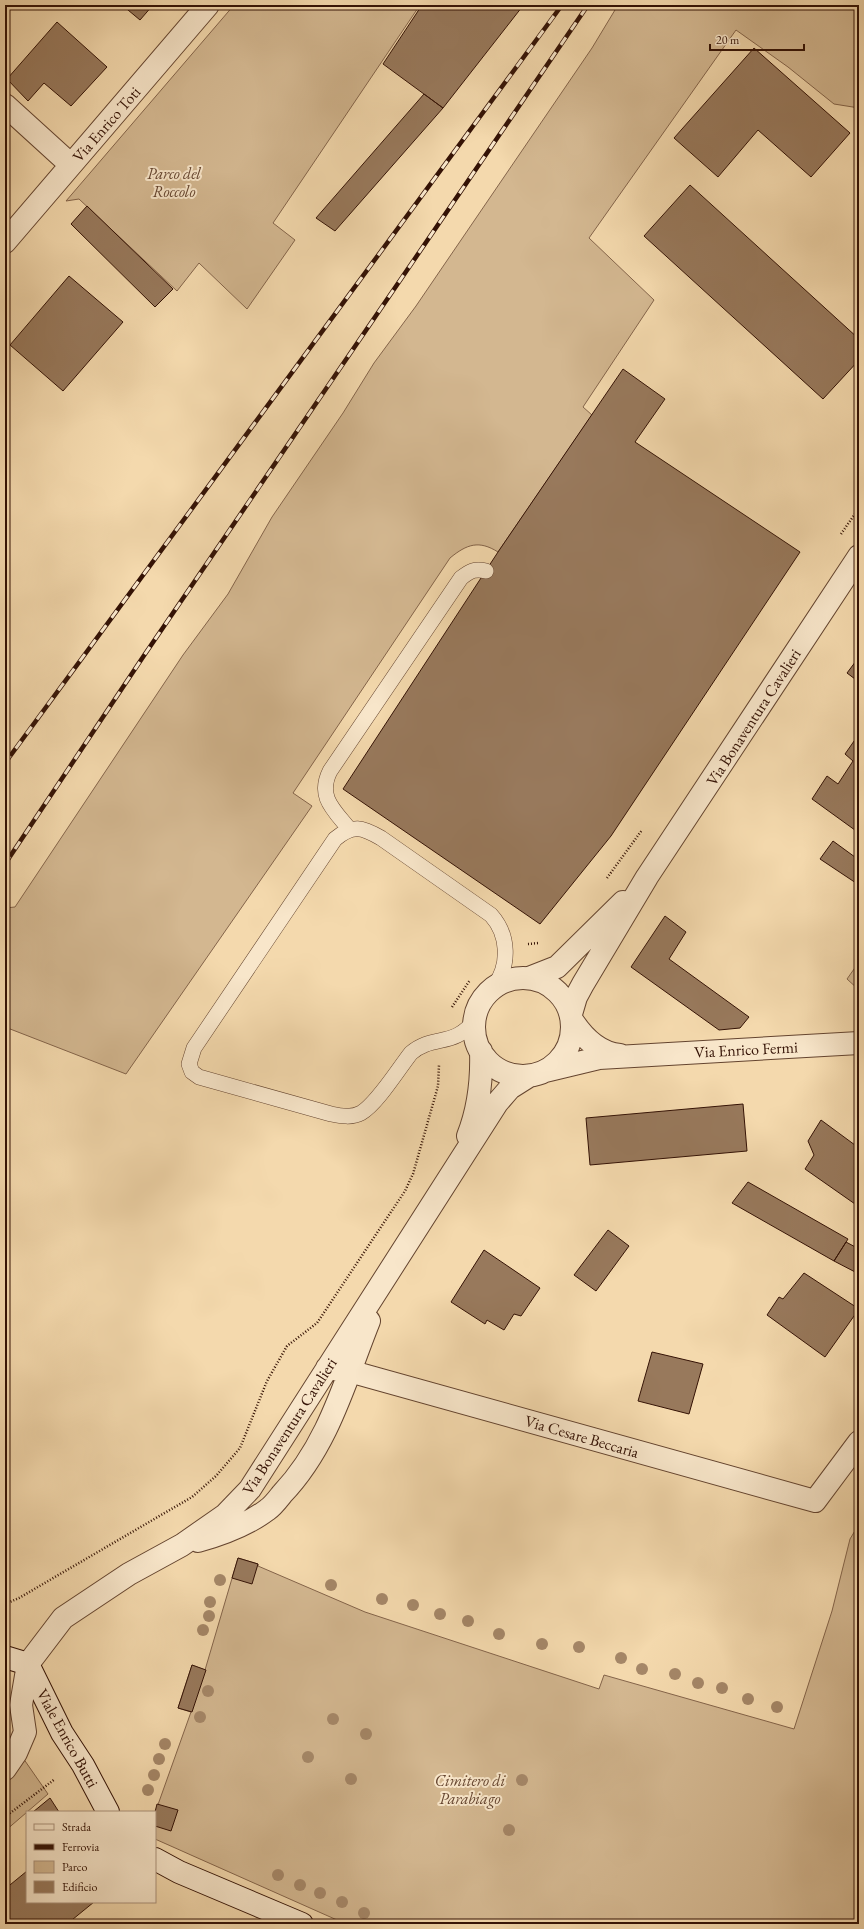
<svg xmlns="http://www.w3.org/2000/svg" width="864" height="1929" font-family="'EB Garamond',serif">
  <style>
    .green { fill: #d3b790; stroke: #84644a }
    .building { fill: #98795c; stroke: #341205 }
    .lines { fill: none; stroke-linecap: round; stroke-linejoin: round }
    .lane-casing { stroke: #64442f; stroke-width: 16 }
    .street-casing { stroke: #64442f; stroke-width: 24 }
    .secondary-casing { stroke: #341205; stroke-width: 24 }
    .path { stroke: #341205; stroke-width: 2.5; stroke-dasharray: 1 2; stroke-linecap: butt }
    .lane { stroke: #f8e6ca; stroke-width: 15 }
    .street { stroke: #f8e6ca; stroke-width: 22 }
    .secondary { stroke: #f8e6ca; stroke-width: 22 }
    .rail-casing { stroke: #341205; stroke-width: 4.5 }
    .rail { stroke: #f8e6ca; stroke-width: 3; stroke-dasharray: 9; stroke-linecap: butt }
    .tree { fill: #a58768 }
    .labels { text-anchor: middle; stroke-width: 4; stroke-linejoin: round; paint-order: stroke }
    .street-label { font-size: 16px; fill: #341205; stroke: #f8e6ca }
    .park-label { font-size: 16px; font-style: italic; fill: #64442f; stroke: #f8e6ca }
  </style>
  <rect width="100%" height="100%" fill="#f4d9ad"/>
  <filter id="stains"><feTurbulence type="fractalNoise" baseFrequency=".005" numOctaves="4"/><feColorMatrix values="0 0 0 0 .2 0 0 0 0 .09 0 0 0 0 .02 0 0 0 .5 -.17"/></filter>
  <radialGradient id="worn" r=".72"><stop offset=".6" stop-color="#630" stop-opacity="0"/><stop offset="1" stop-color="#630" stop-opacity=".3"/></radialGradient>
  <path class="green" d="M234,5h186l-147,218 22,17 -48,69 -48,-46 -22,28 -98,-92 -13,2z
    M618,5h241v103l-25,-4 -46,-37 -52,-37 -147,208 65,62 -71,107 9,8 -94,137c-19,-12 -31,-8 -48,6l-157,235 19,13 -186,268 -121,-47v-119l10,-1 168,-252 45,-61 44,-77 71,-104 31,-50 42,-57 176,-258z
    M859,962v28l-12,-11z
    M859,1524v400h-513l-191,-85v-26l36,-101 -13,-4 14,-43 13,5 33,-112 20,6v2l107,46 234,77 5,-14 190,54 38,-118 18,-72z
    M5,1732l43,62 -43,37z"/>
  <path class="building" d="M122,5h31l-13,15z
    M422,5h98l2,2 -79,101 -60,-44z
    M57,22l50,45 -36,39 -27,-23 -16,18 -21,-22z
    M754,48l96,85 -39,44 -53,-47 -40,47 -44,-39z
    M424,94l19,14 -108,123 -19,-13z
    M690,185l169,154v21l-36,39 -179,-163z
    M87,206l86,83 -18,18 -84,-83z
    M69,276l54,46 -60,69 -53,-46z
    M623,369l42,30 -30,43 165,110 -189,284 -71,88 -197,-135 155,-237z
    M859,657v25l-12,-9z
    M859,734v99l-47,-34 15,-23 11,8 15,-23 -8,-7z
    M833,841l26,19v25l-39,-26z
    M665,916l21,16 -17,27 80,58 -9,11 -21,2 -88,-63z
    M743,1104l4,47 -157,14 -4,-47z
    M821,1120l38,28v49l-4,7 -50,-35 9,-14 -6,-14z
    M748,1182l100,57 -14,22 -102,-58z
    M608,1230l21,16 -33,45 -22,-16z
    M846,1242l13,7v25l-25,-13z
    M484,1250l56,38 -19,28 -7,-2 -10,16 -17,-10 -2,4 -34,-22z
    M804,1273l55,36 -34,48 -58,-42 12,-18 4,2z
    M652,1352l51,12 -14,50 -51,-13z
    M238,1558l20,6 -6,20 -20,-6z
    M192,1665l14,5 -14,42 -14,-4z
    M50,1798l9,14h-26z
    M157,1804l21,6 -7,21 -16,-5v-14z
    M27,1871v31h67l-27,22h-62v-35z"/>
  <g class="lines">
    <g class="lane-casing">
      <path id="lane" d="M350,830c-16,-20 -33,-33 -20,-59l131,-193c9,-7 14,-10 25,-7
        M475,1020c-21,28 -42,14 -64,33 -12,15 -34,51 -50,60 -9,5 -20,3 -30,1l-132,-37 -7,-5 -3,-8 5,-16 141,-209c18,-15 27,-12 46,-1l110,77c18,20 19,50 3,72"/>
    </g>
    <g class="street-casing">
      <path id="street" d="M5,105l66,60
        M5,242l203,-237
        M529,978l28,-11 66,-65
        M474 1027a49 49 0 1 1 98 0a49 49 0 1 1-98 0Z
        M571,1014l5,-17 7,-13 64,-107 212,-321
        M572,1020c11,17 26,33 48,35
        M545,1071l54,-13 260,-15
        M468,1136c11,-28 14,-56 13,-85
        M327,1368l22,3 466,130 44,-59
        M198,1541c25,-7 49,-16 69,-31 6,-4 11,-11 15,-16 46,-48 63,-113 87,-173
        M5,1769l11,-16 9,-21 -4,-27 7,-41 35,-46 66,-44 53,-29 43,-30 25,-26 247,-386 13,-15 19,-12"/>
    </g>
    <g class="secondary-casing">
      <path id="secondary" d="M5,1657l23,7 34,69 21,32 25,47
        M155,1859l24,13 123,52"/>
    </g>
    <path class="path" d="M841,534l18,-26
      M607,878l35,-48
      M528,944l11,-1
      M452,1007l18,-27
      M5,1604l14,-6 173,-101 24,-21 24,-28 27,-67 20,-35 30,-23 88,-132 8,-17 25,-88 1,-21
      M5,1817l50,-38"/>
    <use href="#lane" class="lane"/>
    <use href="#street" class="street"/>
    <use href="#secondary" class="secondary"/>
    <g class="rail-casing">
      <path id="rail" d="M5,763l557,-758
        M5,864l140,-210 443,-649"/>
    </g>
    <use href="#rail" class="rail"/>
  </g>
  <g class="tree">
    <circle cx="220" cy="1580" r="6"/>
    <circle cx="331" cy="1585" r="6"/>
    <circle cx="382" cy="1599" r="6"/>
    <circle cx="210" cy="1602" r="6"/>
    <circle cx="413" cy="1605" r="6"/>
    <circle cx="440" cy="1614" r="6"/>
    <circle cx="209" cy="1616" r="6"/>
    <circle cx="468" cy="1621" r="6"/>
    <circle cx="203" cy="1630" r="6"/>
    <circle cx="499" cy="1634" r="6"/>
    <circle cx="542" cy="1644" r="6"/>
    <circle cx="579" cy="1647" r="6"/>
    <circle cx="621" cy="1658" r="6"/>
    <circle cx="642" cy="1669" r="6"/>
    <circle cx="675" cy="1674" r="6"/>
    <circle cx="698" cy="1683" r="6"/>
    <circle cx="722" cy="1688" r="6"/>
    <circle cx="208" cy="1691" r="6"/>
    <circle cx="748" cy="1699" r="6"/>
    <circle cx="777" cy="1707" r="6"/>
    <circle cx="200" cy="1717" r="6"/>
    <circle cx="333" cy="1719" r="6"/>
    <circle cx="366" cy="1734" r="6"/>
    <circle cx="165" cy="1744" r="6"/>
    <circle cx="308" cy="1757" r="6"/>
    <circle cx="159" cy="1759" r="6"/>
    <circle cx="154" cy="1775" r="6"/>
    <circle cx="351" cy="1779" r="6"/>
    <circle cx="522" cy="1780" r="6"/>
    <circle cx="148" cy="1790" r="6"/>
    <circle cx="509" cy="1830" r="6"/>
    <circle cx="278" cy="1875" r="6"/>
    <circle cx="300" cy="1885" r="6"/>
    <circle cx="320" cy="1893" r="6"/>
    <circle cx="342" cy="1902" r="6"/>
    <circle cx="364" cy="1913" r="6"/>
  </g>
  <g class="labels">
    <g class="street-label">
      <text transform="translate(106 124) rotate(-49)" y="6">Via Enrico Toti</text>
      <text transform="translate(753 717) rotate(-57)" y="6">Via Bonaventura Cavalieri</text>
      <text transform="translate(746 1049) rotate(-3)" y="6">Via Enrico Fermi</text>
      <text transform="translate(289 1426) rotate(-57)" y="6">Via Bonaventura Cavalieri</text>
      <text transform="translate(582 1436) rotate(16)" y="6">Via Cesare Beccaria</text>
      <text transform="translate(68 1738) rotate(61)" y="6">Viale Enrico Butti</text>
    </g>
    <g class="park-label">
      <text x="174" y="179">Parco del<tspan x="174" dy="18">Roccolo</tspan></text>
      <text x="470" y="1786">Cimitero di<tspan x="470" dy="18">Parabiago</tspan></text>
    </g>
  </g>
  <rect width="864" height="1929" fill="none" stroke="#f4d9ad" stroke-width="20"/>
  <rect x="6" y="6" width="852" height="1917" fill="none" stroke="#341205" stroke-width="2"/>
  <rect x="10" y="10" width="844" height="1909" fill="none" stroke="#341205"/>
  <rect x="26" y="1811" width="130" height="92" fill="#f8e6ca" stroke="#aa917b"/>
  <rect x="34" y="1824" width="20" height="6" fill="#f8e6ca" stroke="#aa917b"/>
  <text x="62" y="1831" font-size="12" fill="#341205">Strada</text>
  <rect x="34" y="1844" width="20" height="6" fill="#341205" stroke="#aa917b"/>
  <text x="62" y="1851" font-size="12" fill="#341205">Ferrovia</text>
  <rect x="34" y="1861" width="20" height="12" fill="#d3b790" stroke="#aa917b"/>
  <text x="62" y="1871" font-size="12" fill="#341205">Parco</text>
  <rect x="34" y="1881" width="20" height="12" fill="#98795c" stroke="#aa917b"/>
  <text x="62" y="1891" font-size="12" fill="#341205">Edificio</text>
  <path d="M710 44v6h94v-6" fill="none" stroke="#341205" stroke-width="2"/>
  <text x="716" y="44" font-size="12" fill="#341205" stroke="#f8e6ca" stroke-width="3" paint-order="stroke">20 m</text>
  <rect width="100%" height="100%" filter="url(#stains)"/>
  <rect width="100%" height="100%" fill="url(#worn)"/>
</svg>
